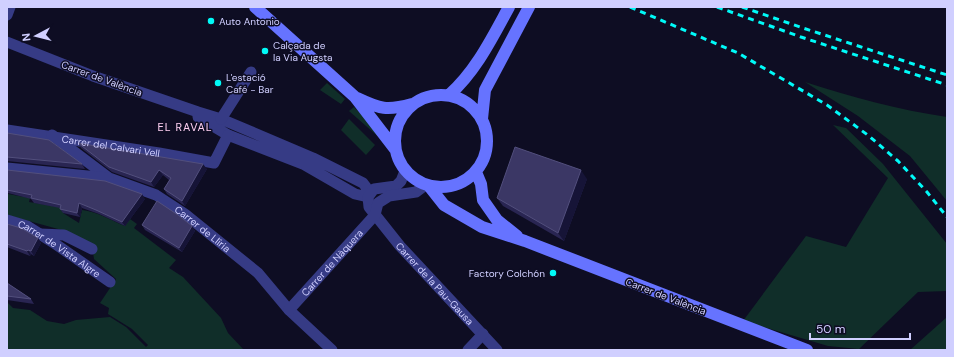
<svg xmlns="http://www.w3.org/2000/svg" width="954" height="357" font-family="'DM Sans',sans-serif">
  <style>
    .green { fill: #102e29 }
    .lines { fill: none; stroke-linecap: round; stroke-linejoin: round }
    .street { stroke: #363b85; stroke-width: 11 }
    .secondary { stroke: #6673ff; stroke-width: 12 }
    .rail { stroke: #00faf8; stroke-width: 3; stroke-dasharray: 6 5; stroke-linecap: butt }
    .wall { fill: #292552 }
    .shaded-wall { fill: #161437 }
    .building { fill: #3b3765; stroke: #524f7d }
    .poi-dot { fill: #00faf8; stroke: #0e0d23; stroke-width: 1.5 }
    .labels { text-anchor: middle; stroke-width: 3; stroke-linejoin: round; paint-order: stroke }
    .poi-label { font-size: 10px; fill: #d0cfff; stroke: #0e0d23; text-anchor: start }
    .street-label { font-size: 10px; fill: #d0cfff; stroke: #0e0d23 }
    .neighbourhood-label { font-size: 11px; letter-spacing: 1px; fill: #ffd1f3; stroke: #0e0d23 }
  </style>
  <rect width="100%" height="100%" fill="#0e0d23"/>
  <path class="green" d="M805,82c46,15 94,28 142,35v84l-37,-45 -52,-40z
    M327,83l18,16 -4,5 -21,-14z
    M354,107l20,20 8,13 -33,-29z
    M349,119l26,26 -9,10 -25,-25z
    M833,125l13,3 37,36 64,80v47l-29,1 -59,57 -31,-3 -85,-25 63,-85 40,11 42,-69z
    M8,194l22,4 -1,4 35,6 -1,5 16,10 3,-13c16,2 28,10 43,16l5,-7 7,5 -3,4 42,32 -7,8 14,9 38,41 7,15 16,17h-237v-48l6,6 17,2 17,11 17,3 12,-4 34,-3 16,10 20,20 2,-2 -16,-16 -24,-15 1,-6 -9,-5 16,-24 -22,-20 -2,-13 -23,-14 -62,-17z
    M947,317v33h-37z"/>
  <g class="lines">
    <g class="street">
      <path d="M7,15l3,-8"/>
      <path d="M7,42l86,34 105,36 23,7 92,39 50,25 3,4 2,10 -13,-3 -52,-30 -75,-29 -30,-18v-5"/>
      <path d="M221,119l30,-47"/>
      <path id="s1" d="M7,130l152,23 55,10 14,-28"/>
      <path id="s2" d="M52,135l57,43 47,17 29,19 73,59 31,37 43,40"/>
      <path d="M7,168l101,10"/>
      <path id="s3" d="M405,171l-4,10 -5,5 -22,3 -6,8 1,10 31,39 97,104"/>
      <path id="s4" d="M7,220l20,6 27,17 56,39"/>
      <path d="M40,234l24,1 28,14"/>
      <path id="s5" d="M289,310l86,-95 3,-12 11,-7 27,-4 8,-6"/>
      <path d="M468,350l15,-16"/>
    </g>
    <path class="secondary" d="M255,7l100,90 40,52
      M395 141a46 46 0 1 1 92 0a46 46 0 1 1-92 0Z
      M449,95c27,-24 43,-57 60,-88
      M357,98c23,11 30,13 55,6
      M482,119l3,-29 44,-83
      M476,172l5,12 2,16 14,20 20,16
      M429,186l15,19 38,22 43,14 282,109"/>
    <path class="rail" d="M630,7l108,46 89,52 42,31 29,25 29,31 20,25
      M717,7l84,30 146,48
      M742,7l61,21 144,47"/>
  </g>
  <path class="wall" d="M7,133l75,31 3,5 -78,-8z
    M78,143l129,26 -22,37 -18,-12 -3,-5 5,-9 -6,-5 -9,12 -42,-15 -31,-24z
    M7,170l138,29 -20,27 -26,-12 -17,-6 -2,9 -17,-4 -3,-4v-1l-26,-5 -3,-4 -23,-6 -1,5z
    M587,179l-23,62 -61,-35 -6,-8z
    M7,224l34,19 -7,13 -3,-2 -1,2 -23,-9z
    M142,225l50,1 3,5 -13,21 -37,-22z
    M7,283l24,16 3,5 -27,-4z"/>
  <path class="shaded-wall" d="M203,164l4,5 -22,37 -3,-5z
    M159,170l4,5 -9,12 -3,-5z
    M581,170l6,9 -23,62 -6,-8z
    M142,194l3,5 -20,27 -3,-4z
    M79,203l3,5 -2,9 -3,-4z
    M192,226l3,5 -13,21 -3,-4z
    M38,238l3,5 -7,13 -3,-5z
    M28,250l3,4 -1,2 -3,-5z"/>
  <path class="building" d="M7,133l42,7 33,24 -75,-7z
    M78,143l125,21 -21,37 -18,-12 7,-11 -12,-8 -8,12 -42,-15z
    M515,147l66,23 -23,63 -61,-35z
    M7,170l98,11 37,13 -20,28 -26,-12 -17,-7 -2,10 -17,-4 1,-4 -30,-7 1,-3 -25,-5z
    M157,201l21,14 14,11 -13,22 -37,-23z
    M7,224l14,4 17,10 -7,13 -3,-1 -1,1 -20,-7z
    M7,283l24,16 -24,-3z"/>
  <g class="poi-dot">
    <circle cx="211" cy="21" r="4"/>
    <circle cx="265" cy="51" r="4"/>
    <circle cx="218" cy="83" r="4"/>
    <circle cx="553" cy="273" r="4"/>
  </g>
  <g class="labels">
    <g class="poi-label">
      <text x="219" y="25">Auto Antonio</text>
      <text x="273" y="49">Calçada de<tspan x="273" dy="12">la Via Augsta</tspan></text>
      <text x="226" y="81">L'estació<tspan x="226" dy="12">Café - Bar</tspan></text>
      <text x="545" y="277" text-anchor="end">Factory Colchón</text>
    </g>
    <g class="street-label">
      <text transform="translate(102 78) rotate(20)" y="4">Carrer de València</text>
      <text dy="4" stroke="none"><textPath href="#s1" startOffset="105">Carrer del Calvari Vell</textPath></text>
      <text dy="4" stroke="none"><textPath href="#s2" startOffset="179">Carrer de Llíria</textPath></text>
      <text dy="4" stroke="none"><textPath href="#s4" startOffset="60">Carrer de Vista Algre</textPath></text>
      <text dy="4" stroke="none"><textPath href="#s5" startOffset="64">Carrer de Nàquera</textPath></text>
      <text dy="4" stroke="none"><textPath href="#s3" startOffset="161">Carrer de la Pau-Gausa</textPath></text>
      <text transform="translate(666 296) rotate(21)" y="4">Carrer de València</text>
    </g>
    <g class="neighbourhood-label">
      <text x="185" y="131">EL RAVAL</text>
    </g>
  </g>
  <rect width="954" height="357" fill="none" stroke="#d0cfff" stroke-width="16"/>
  <g transform="translate(36 36) rotate(263)" stroke="#0e0d23" stroke-width="3" paint-order="stroke">
  <path d="M0-3L7 15L0 10L-7 15Z" fill="#d0cfff"/>
  <text y="-6" font-size="11" font-weight="bold" text-anchor="middle" fill="#d0cfff">N</text>
  </g>
  <path d="M810 333v6h100v-6" fill="none" stroke="#d0cfff" stroke-width="2"/>
  <text x="816" y="333" font-size="12" fill="#d0cfff" stroke="#0e0d23" stroke-width="3" paint-order="stroke">50 m</text>
</svg>
